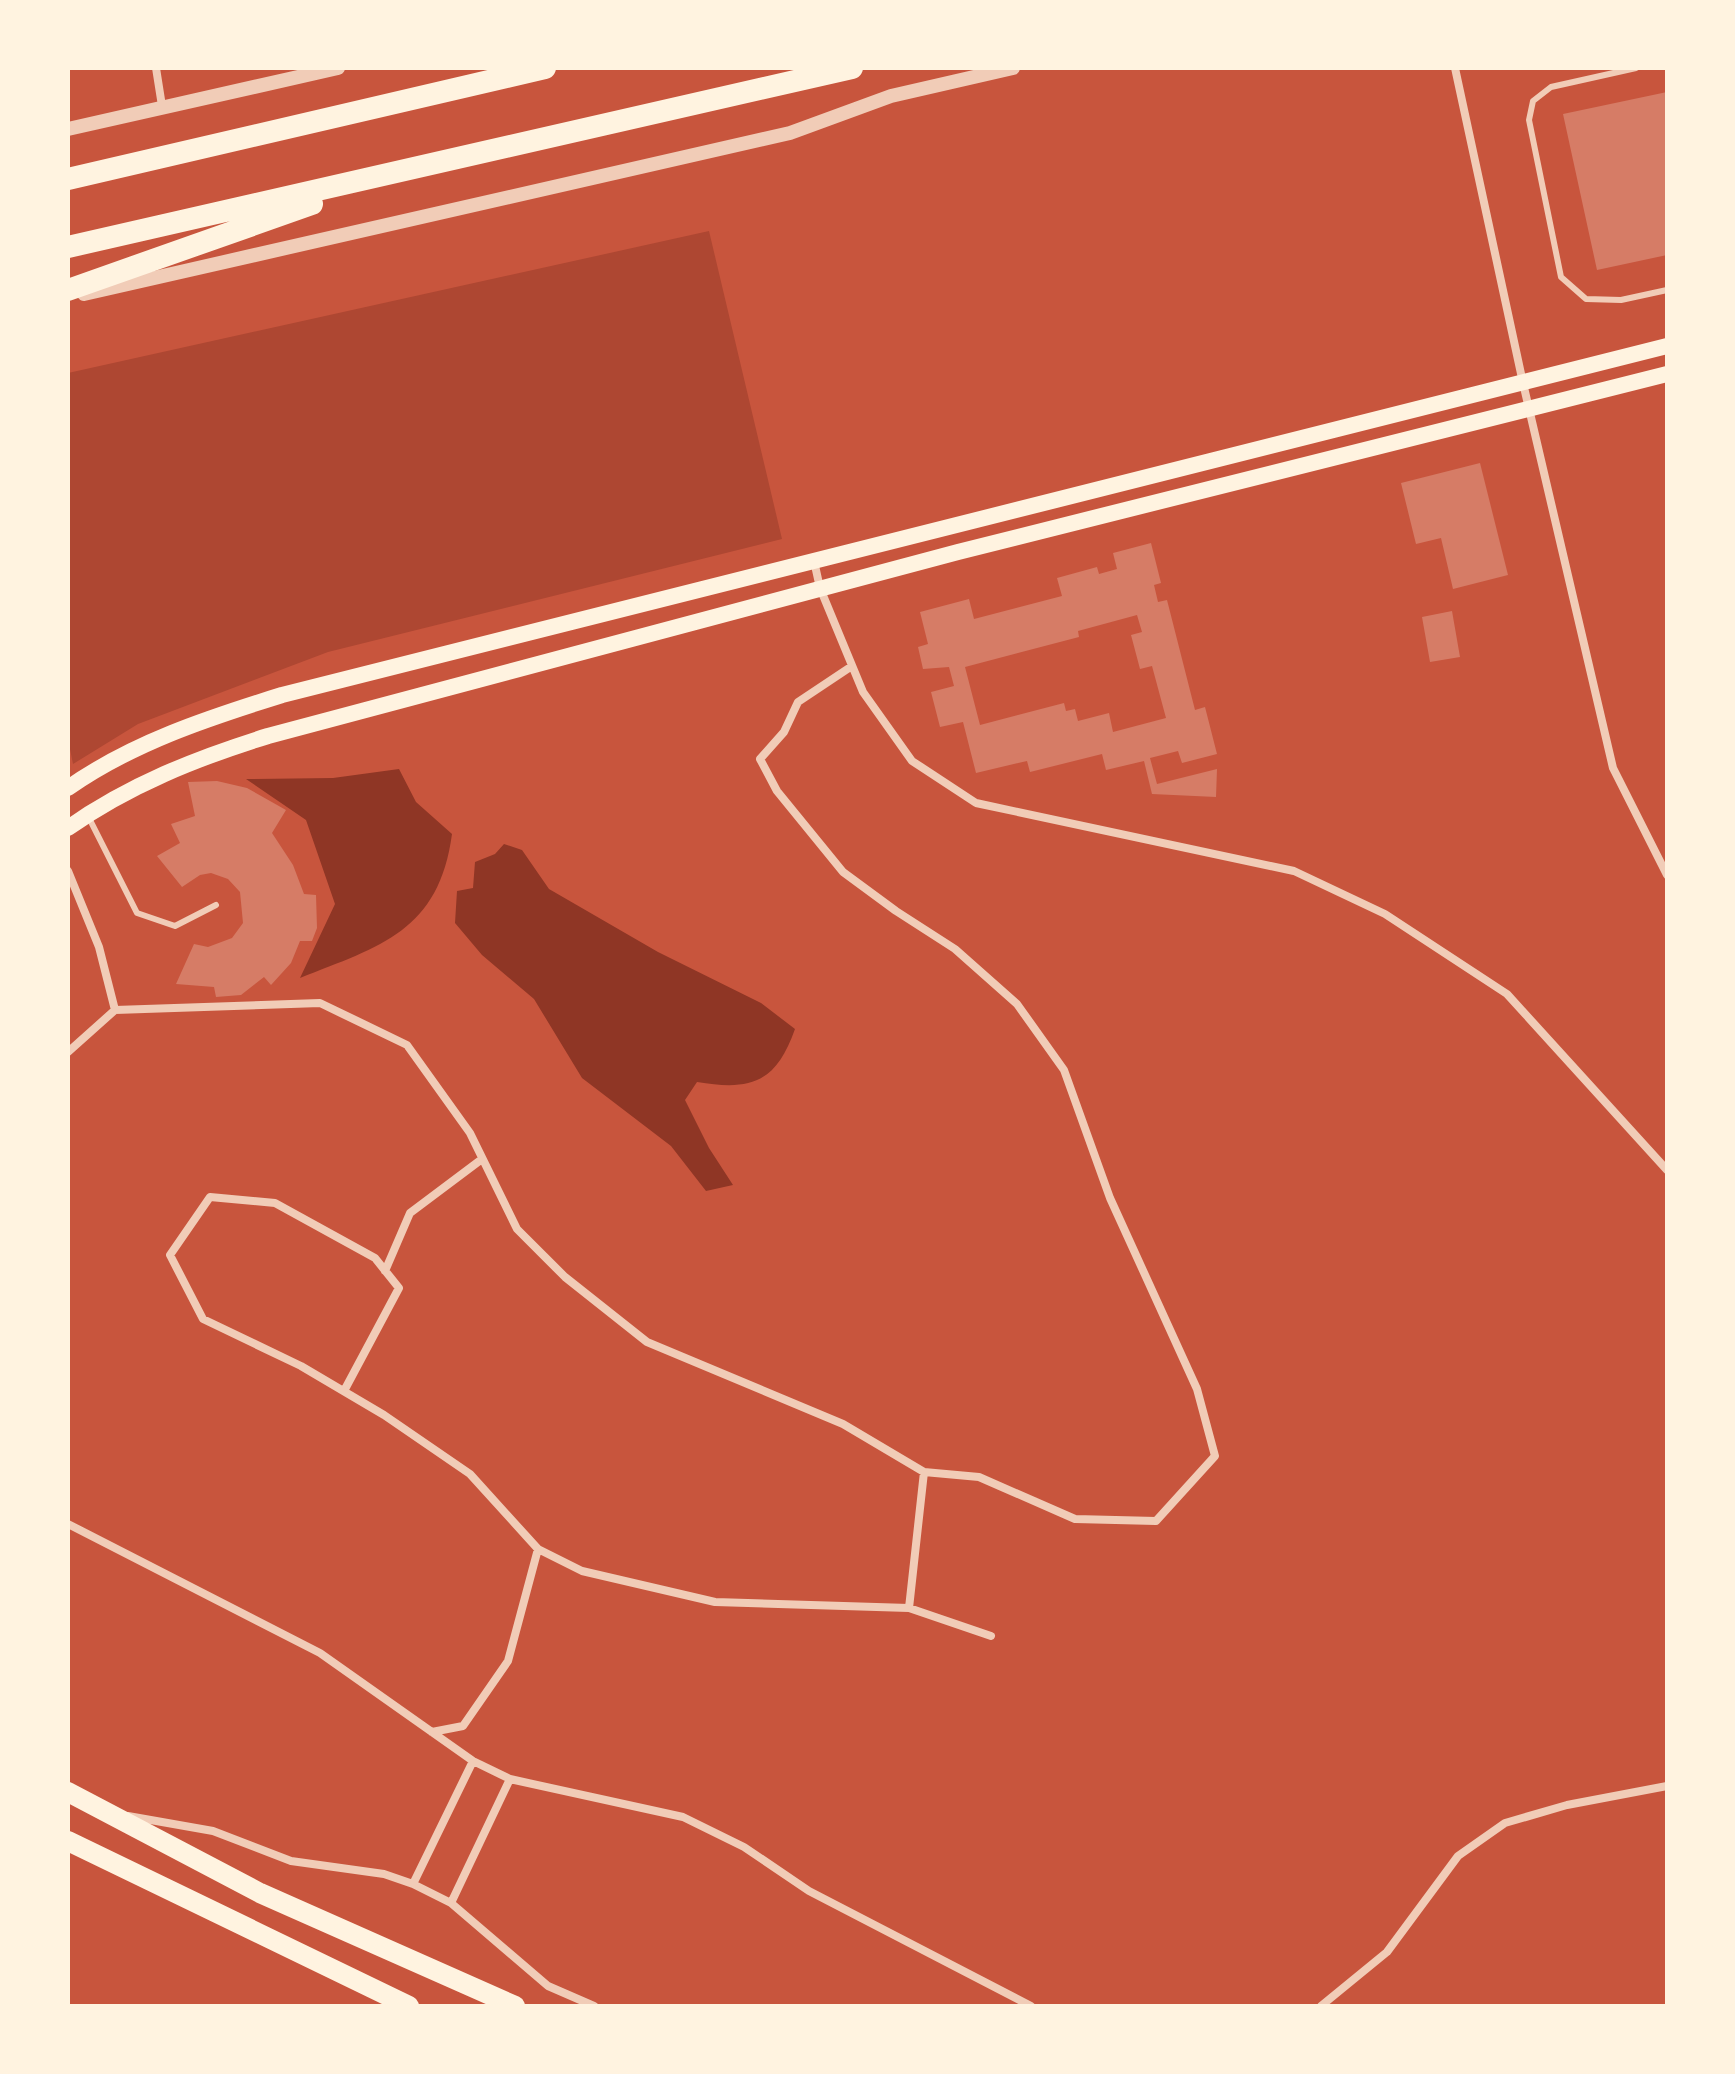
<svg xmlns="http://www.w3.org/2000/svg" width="1735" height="2074" font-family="'DejaVu Sans',sans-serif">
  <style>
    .green { fill: #ae4732 }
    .water { fill: #8f3625 }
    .building { fill: #d67c66; fill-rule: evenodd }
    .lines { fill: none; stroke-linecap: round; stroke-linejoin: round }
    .service { stroke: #f1ccb7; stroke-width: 6 }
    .minor { stroke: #f1ccb7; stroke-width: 8 }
    .tertiary { stroke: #f1ccb7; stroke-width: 14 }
    .secondary { stroke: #fff3e0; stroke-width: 16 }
    .primary { stroke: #fff3e0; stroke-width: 20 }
    .trunk { stroke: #fff3e0; stroke-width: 22 }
  </style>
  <rect width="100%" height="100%" fill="#c8553d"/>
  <path class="green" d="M709,231l73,308 -454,113 -190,72 -65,40 -5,-25v-366z"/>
  <path class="water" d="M399,769l17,33 36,32c-13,97 -71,112 -152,144l35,-74 -29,-84 -60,-41 87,-1z
    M504,844l18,6 27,39 109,63 103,51 34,26c-19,54 -44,62 -98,53l-12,18 24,48 24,37 -27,6 -35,-45 -89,-68 -48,-79 -52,-44 -27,-32 2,-32 16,-3 2,-26 20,-8z"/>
  <path class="building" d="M1667,92v163l-70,15 -34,-156z
    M1480,463l28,112 -55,14 -12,-51 -25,6 -15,-61z
    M1151,543l10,40 -7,2 4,17 9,-2 28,110 10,-3 12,47 -35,9 -4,-12 -28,7 7,26 60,-15 -1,28 -64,-3 -8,-33 -38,9 -4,-16 -72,18 -3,-11 -51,12 -13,-51 -23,5 -9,-35 23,-6 -5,-19 -26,2 -5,-22 10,-3 -8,-32 49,-13 5,20 88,-23 -5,-18 40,-11 2,7 18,-5 -4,-16zM1137,615l5,17 -11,3 9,34 12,-3 14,52 -53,14 -4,-19 -31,8 -3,-12 -9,2 -2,-8 -84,22 -15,-58 114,-30 -1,-6z
    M1452,611l8,46 -30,5 -8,-45z
    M217,781l30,7 39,22 -14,23 21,32 11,29 12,1 1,33 -5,13h-12l-9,22 -20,22 -7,-8 -23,18 -25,2 -2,-10 -38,-3 18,-40 14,3 24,-9 11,-15 -3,-31 -12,-13 -17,-6 -11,2 -18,12 -25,-31 23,-13 -9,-19 24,-8 -7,-34z"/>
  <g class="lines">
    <path class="service" d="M1636,68l-85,19 -18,14 -4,19 32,157 25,22 35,1 46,-10
      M89,818l48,95 38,13 41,-21"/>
    <path class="minor" d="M156,68l6,38
      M1455,68l68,315 90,385 54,107
      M814,561l6,27 43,104 49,69 64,42 318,68 91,43 122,80 160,176
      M68,871l31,76 16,63 -47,42
      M115,1010l205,-7 87,42 63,88 47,96 48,48 82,65 196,82 81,48 55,5 96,42 81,2 59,-65 -18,-67 -87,-191 -46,-128 -47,-66 -62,-55 -59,-38 -53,-39 -66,-81 -17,-32 24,-27 14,-30 54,-36
      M385,1271l25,-58 72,-54
      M344,1391l55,-103 -24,-30 -100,-55 -65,-6 -40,58 33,64 98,47 83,49 86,59 68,75 44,22 133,31 194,6 15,-136
      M68,1524l252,129 153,108 37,18 173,38 61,30 65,44 222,115
      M909,1608l82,28
      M432,1732l31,-6 45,-65 30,-112
      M128,1816l85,15 78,30 93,13 29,10 38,19 97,83 46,20
      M413,1884l60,-123
      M451,1903l59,-124
      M1321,2006l66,-54 71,-96 47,-33 62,-18 100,-19"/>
    <path class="tertiary" d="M68,129l270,-61
      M84,294l706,-161 101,-37 122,-28"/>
    <path class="secondary" d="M68,788c64,-45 140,-70 214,-93l1385,-349
      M68,828c61,-43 129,-70 200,-92l690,-184 709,-178"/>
    <path class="primary" d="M68,1792l192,101 255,113
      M68,1841l341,165"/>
    <path class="trunk" d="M68,179l477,-111
      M68,247l784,-179
      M68,290l244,-86"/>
  </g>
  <rect width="1735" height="2074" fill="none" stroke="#fff3e0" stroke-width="140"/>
</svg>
